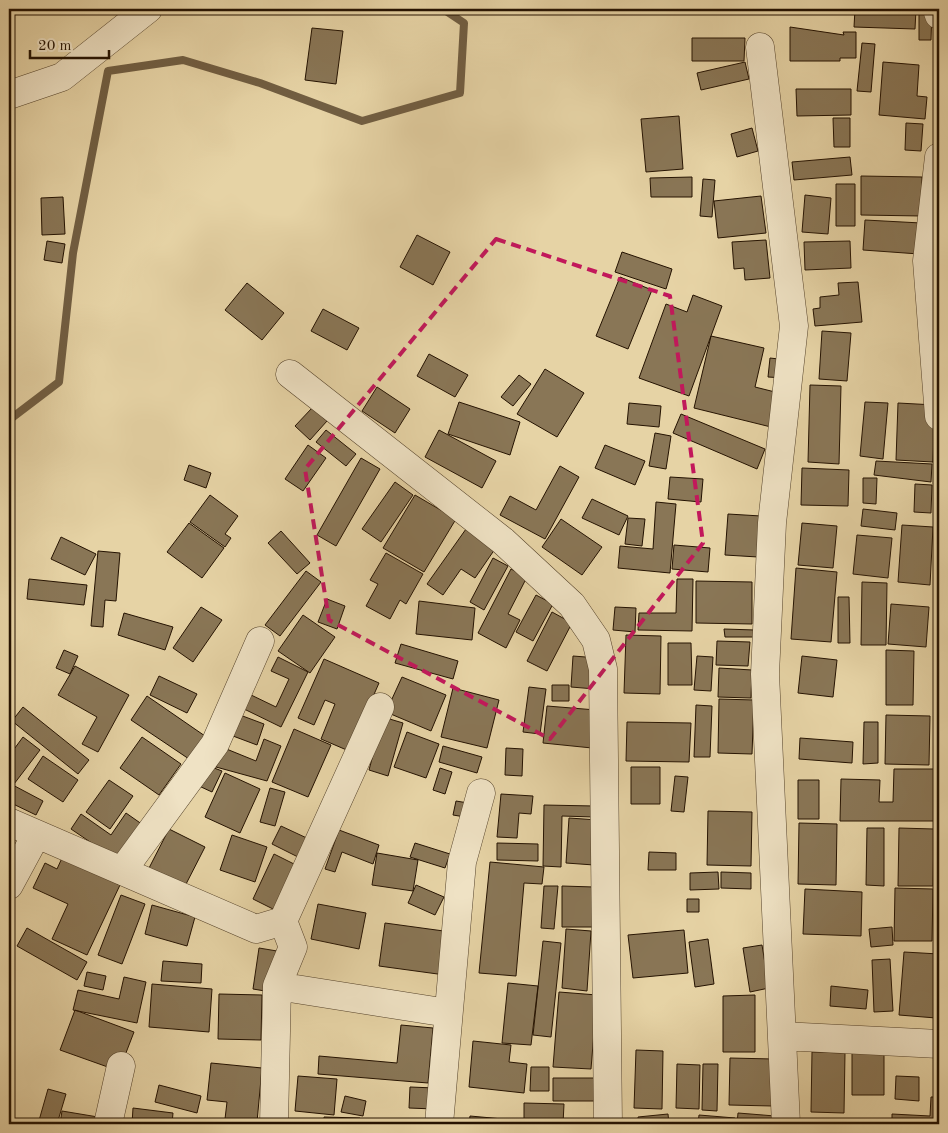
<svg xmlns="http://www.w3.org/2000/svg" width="948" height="1133" font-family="'Old Standard TT',serif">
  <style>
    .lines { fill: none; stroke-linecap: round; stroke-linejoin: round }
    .stream { stroke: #715e42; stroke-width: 8 }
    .building { fill: #897656; stroke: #241201 }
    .minor-casing { stroke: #54422a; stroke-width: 29 }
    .minor { stroke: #efe2c4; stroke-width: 28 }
    .marked { fill: none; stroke: #c2185b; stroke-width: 4; stroke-dasharray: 10 6; stroke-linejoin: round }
  </style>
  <rect width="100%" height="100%" fill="#e6d3a5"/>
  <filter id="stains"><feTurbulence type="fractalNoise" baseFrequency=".004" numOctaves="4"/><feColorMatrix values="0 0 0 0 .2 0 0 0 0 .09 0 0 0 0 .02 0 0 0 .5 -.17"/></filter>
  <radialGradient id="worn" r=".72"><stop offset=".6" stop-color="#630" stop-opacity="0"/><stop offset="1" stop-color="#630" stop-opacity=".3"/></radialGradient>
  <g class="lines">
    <path class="stream" d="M9,420l50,-38 14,-129 35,-182 75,-11 77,23 102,38 98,-28 4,-70 -21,-14"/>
  </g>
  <path class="building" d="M73,9h14v3h-14z
    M855,9h61l-1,20 -61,-2z
    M919,9h13l-1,31h-12z
    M790,27l54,8 -1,-3h13v26h-16v3h-50z
    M312,28l31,3 -7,53 -31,-4z
    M692,38h53l-1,23h-52z
    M862,43l13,1 -4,48 -14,-1z
    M745,62l4,17 -48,11 -4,-17z
    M883,62l36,3 -2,31 10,1 -2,22 -46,-4z
    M796,89h55v26l-54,1z
    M679,116l4,53 -37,3 -5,-53z
    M833,118h17v29h-16z
    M906,123l17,1 -2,27 -16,-1z
    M752,128l6,23 -21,6 -6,-23z
    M850,157l2,18 -58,5 -2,-18z
    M861,176l61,1 -1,39 -60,-1z
    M692,177v20h-41l-1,-19z
    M703,179l12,1 -3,37 -12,-1z
    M836,184h19v42h-19z
    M805,195l26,3 -3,36 -26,-2z
    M761,196l5,37 -48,5 -4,-37z
    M63,197l2,37 -23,1 -1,-37z
    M865,220l56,3 -2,31 -56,-4z
    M417,235l33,17 -17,33 -33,-18z
    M766,240l4,38 -25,2 -1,-12 -10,1 -2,-27z
    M47,241l18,3 -3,19 -18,-3z
    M850,241l1,27 -46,2 -1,-28z
    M622,252l50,17 -6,20 -51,-17z
    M620,277l32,13 -24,59 -32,-13z
    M858,282l4,40 -47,4 -2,-17 7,-1v-11l19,-2 -1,-12z
    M247,283l37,30 -22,27 -37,-30z
    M693,295l29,11 -33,90 -50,-18 27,-74 21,8z
    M323,309l36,19 -12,22 -36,-19z
    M822,331l29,2 -4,48 -28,-2z
    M711,336l53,12 -9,39 24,6 -8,34 -77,-19z
    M429,354l39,21 -13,22 -38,-21z
    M770,358l17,2 -2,18 -17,-1z
    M545,369l39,24 -27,44 -40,-23z
    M519,375l12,9 -18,22 -12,-9z
    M810,385l31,1 -2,78 -31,-2z
    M377,387l33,22 -15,24 -33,-22z
    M459,402l61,20 -10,33 -62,-21z
    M865,402l23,1 -5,56 -23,-3z
    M629,403l32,3 -2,21 -32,-3z
    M898,403l37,2 -2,57 -37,-2z
    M312,408l15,13 -17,19 -15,-14z
    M681,414l84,35 -8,20 -84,-36z
    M326,430l30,24 -10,12 -30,-24z
    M439,430l57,31 -14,27 -57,-31z
    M655,433l16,3 -5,33 -17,-3z
    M308,445l18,13 -23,33 -18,-12z
    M605,445l40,16 -10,24 -40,-17z
    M361,458l19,11 -44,77 -19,-11z
    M876,461l56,3 -1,18 -57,-7z
    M189,465l22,8 -5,15 -22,-8z
    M560,466l19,11 -34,62 -45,-24 10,-19 26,14z
    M802,468l47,2 -1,36 -47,-1z
    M670,477l33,2 -2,23 -33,-3z
    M863,478h14l-1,26 -13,-1z
    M395,482l18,13 -32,47 -19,-13z
    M915,484l17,1 -1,28 -17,-1z
    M210,495l28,21 -13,18 6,4 -6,9 -35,-25z
    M415,495l41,24 -32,53 -41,-24z
    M592,499l36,17 -9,19 -37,-17z
    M656,502l20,2 -6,69 -52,-5 2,-22 33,3z
    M863,509l34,4 -2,17 -34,-4z
    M728,514l33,2 -3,41 -33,-2z
    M628,518l17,1 -3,27 -17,-2z
    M561,519l41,28 -20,28 -40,-28z
    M189,523l35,25 -22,30 -35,-26z
    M802,523l35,3 -4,42 -35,-3z
    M902,525l31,2 -3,58 -32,-3z
    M466,529l29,20 -20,29 -14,-9 -18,26 -16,-11z
    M281,531l29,32 -13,11 -29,-31z
    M857,535l35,3 -4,40 -35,-4z
    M61,537l35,17 -11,21 -34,-16z
    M674,545l36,3 -2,24 -36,-3z
    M98,551l22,2 -4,48 -11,-1 -2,27 -12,-1z
    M386,553l37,21 -17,30 -6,-4 -10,19 -24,-13 12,-22 -8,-4z
    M493,558l15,8 -24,44 -14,-8z
    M796,568l41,4 -6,70 -40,-3z
    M511,569l16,8 -19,37 12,6 -14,28 -28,-15z
    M306,571l15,11 -41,54 -15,-11z
    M29,579l58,6 -3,20 -57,-6z
    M677,579h16l-1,52 -54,-1 1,-17h37z
    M696,581l56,1v42l-56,-1z
    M862,582l25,1 -1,62h-25z
    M536,595l17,9 -20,37 -17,-9z
    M838,597h11l1,46h-12z
    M327,599l18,7 -8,23 -19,-7z
    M419,601l56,7 -3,32 -56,-6z
    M891,604l38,3 -3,40 -38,-3z
    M201,607l21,13 -29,42 -20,-14z
    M615,607l21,1 -1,24 -22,-2z
    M552,612l20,11 -25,48 -20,-10z
    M124,613l49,14 -8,23 -47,-15z
    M303,615l32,22 -25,36 -32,-22z
    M724,629l31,1 -1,7h-29z
    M626,635l35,1 -1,58 -36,-1z
    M717,641l33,1 -2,24 -32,-1z
    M668,643h23l1,42h-24z
    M401,644l57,17 -5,18 -58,-16z
    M64,650l14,6 -8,18 -14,-6z
    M886,650l28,1 -1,54h-27z
    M573,656l25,2 -3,31 -24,-2z
    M697,656l16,1 -2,34 -17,-1z
    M802,656l35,4 -4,37 -35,-4z
    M278,657l30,15 -27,55 -39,-19 7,-14 27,13 13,-28 -18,-8z
    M324,659l55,24 -30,68 -28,-12 14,-35 -10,-4 -11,25 -16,-7z
    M75,666l54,29 -31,57 -16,-8 15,-27 -39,-22z
    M719,668l33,2 -1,28 -33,-1z
    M159,676l38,18 -10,19 -37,-18z
    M402,677l44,18 -15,36 -45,-19z
    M552,685h17v16h-17z
    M529,687l17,2 -6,45 -17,-2z
    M453,688l46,12 -12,48 -46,-11z
    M147,696l58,40 -16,23 -58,-39z
    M719,699l35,1 -2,54 -34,-1z
    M696,705l16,1 -2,51h-16z
    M547,706l49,4 -4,38 -49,-5z
    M23,707l66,53 -11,14 -66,-53z
    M240,715l24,9 -7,21 -24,-9z
    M886,715l44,1 -1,49 -44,-1z
    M383,717l20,6 -15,53 -19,-6z
    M627,722l64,1 -2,39 -63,-1z
    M864,722h14v41l-15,1z
    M294,729l37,16 -23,52 -36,-15z
    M407,732l32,12 -13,34 -32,-11z
    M23,737l17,13 -26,34 -5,-5v-23z
    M142,737l39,27 -22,31 -39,-27z
    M800,738l53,4 -1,21 -53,-4z
    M264,739l17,7 -14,35 -51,-14 8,-19 32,13z
    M443,746l39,11 -5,16 -38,-11z
    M506,748l17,1 -1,27 -17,-1z
    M43,756l35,24 -15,22 -35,-23z
    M209,766l13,5 -10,21 -13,-6z
    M631,767h29v37h-29z
    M440,768l12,4 -7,22 -12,-4z
    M894,769h40v52h-94l1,-42 39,1 -1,22h14z
    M225,773l35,16 -20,44 -35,-16z
    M675,776l13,1 -4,35 -13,-1z
    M109,780l24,16 -23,33 -24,-17z
    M798,780h21v39h-21z
    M9,783l34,18 -7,14 -27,-13z
    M270,788l15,4 -10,34 -15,-4z
    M501,794l32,2 -2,18 -12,-1 -2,25 -20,-1z
    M456,801l18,3 -3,14 -18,-3z
    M544,805l50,1v11l-32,-1 -1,51 -18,-1z
    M708,811l44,1 -1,54 -44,-1z
    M126,813l20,14 -25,36 -50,-34 10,-15 30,21z
    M569,818l29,2 -4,45 -28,-2z
    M799,823l38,1 -1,61 -38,-1z
    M281,826l30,14 -9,19 -30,-15z
    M867,828h17v58l-18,-1z
    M899,828l35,1 -1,57h-35z
    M169,829l36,18 -21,41 -36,-18z
    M339,830l40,15 -6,19 -31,-12 -7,20 -10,-3z
    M232,835l35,12 -12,35 -35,-12z
    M415,843l35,11 -5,14 -35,-11z
    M497,843l41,1v17l-41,-1z
    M649,852l27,1v17h-28z
    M377,853l41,7 -5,31 -41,-6z
    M274,854l22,11 -21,45 -22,-11z
    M62,858l58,27 -33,70 -35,-16 16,-35 -35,-16 12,-25 12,6z
    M490,862l54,5 -2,17 -18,-1 -8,93 -37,-3z
    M718,872l1,17 -29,1v-17z
    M721,872l30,1v16l-30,-1z
    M416,885l28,12 -9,18 -27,-12z
    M544,886h14l-4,43 -13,-1z
    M562,886l32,1v40h-32z
    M895,888l38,1 -1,52h-38z
    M805,889l57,3 -1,44 -58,-2z
    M121,895l24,9 -23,60 -24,-9z
    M687,899h12v13h-12z
    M318,904l48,9 -7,36 -48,-10z
    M152,905l43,12 -8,29 -42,-12z
    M385,923l66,9 -6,43 -66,-9z
    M892,927l1,18 -22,2 -2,-18z
    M27,928l60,34 -10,18 -60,-34z
    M566,929l25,2 -4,60 -25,-3z
    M684,930l4,43 -55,5 -5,-43z
    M708,939l6,45 -19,3 -6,-45z
    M543,941l18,2 -10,94 -18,-2z
    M762,945l7,43 -19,4 -7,-44z
    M259,948l18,3 -6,41 -18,-3z
    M904,952l35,2 -3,64 -37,-3z
    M890,959l3,52 -19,1 -2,-52z
    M163,961l39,3 -1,19 -40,-2z
    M87,972l19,4 -3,14 -19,-4z
    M124,977l22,5 -9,41 -64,-13 5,-20 41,9z
    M508,983l30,3 -7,59 -29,-2z
    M152,984l60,5 -3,43 -60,-5z
    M831,986l37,4 -2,19 -36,-3z
    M559,992l38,3 -6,74 -38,-2z
    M219,994l43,1 -1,45 -43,-1z
    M755,995v57h-32v-56z
    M75,1010l59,22 -15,39 -59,-21z
    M401,1025l32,3 -5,55 -110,-9 1,-18 78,7z
    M473,1041l38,4 -2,17 18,2 -3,29 -55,-6z
    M636,1050l27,1 -1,58 -28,-1z
    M812,1052l33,1 -1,60 -33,-1z
    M884,1052v43h-32v-42z
    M934,1052h5v25l-5,-1z
    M730,1058l43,1 -1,47 -43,-1z
    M211,1063l51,5 -5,54 -32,-3 2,-17 -20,-2z
    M677,1064l23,1 -1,44 -23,-1z
    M703,1064h15l-1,47 -15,-1z
    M531,1067h18v24h-19z
    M298,1076l39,3 -3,36 -39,-4z
    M896,1076l23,1v24l-24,-2z
    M553,1078h43v23h-43z
    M159,1085l42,11 -4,17 -42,-11z
    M410,1087l25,1 -1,21 -25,-1z
    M48,1089l18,5 -9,30h-19z
    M345,1096l21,5 -3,15 -22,-4z
    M931,1097h8v27h-47v-10l38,2z
    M524,1103l40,1 -1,20h-39z
    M133,1108l40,5 -1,11h-40z
    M62,1111l36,6 -1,7h-37z
    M738,1113l37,3v8h-38z
    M668,1114l1,10h-30l-1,-7z
    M699,1115l36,3v6h-37z
    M470,1116l33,3v5h-34z
    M324,1117l36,1v6h-36z"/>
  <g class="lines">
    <g class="minor-casing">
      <path id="minor" d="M937,9l2,6
        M760,47l34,279 -22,197 -7,151 21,450
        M9,95l53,-18 86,-68
        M939,157l-12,104 12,155
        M290,374l213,167 69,64 24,35 7,29 5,455
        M9,822l247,107 27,-8 10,26 -16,39 -3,138
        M122,871l93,-127 45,-103
        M9,885l27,-50
        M283,921l97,-214
        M277,986l171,27
        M782,1036l157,8
        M108,1124l13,-58
        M439,1124l23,-262 19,-69"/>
    </g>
    <use href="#minor" class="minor"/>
  </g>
  <path class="marked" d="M496,239l174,57 33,247 -153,196 -221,-119 -24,-151z"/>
  <rect width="948" height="1133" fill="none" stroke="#e6d3a5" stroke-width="30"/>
  <rect x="10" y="10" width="928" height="1113" fill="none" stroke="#241201" stroke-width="2.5"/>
  <rect x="15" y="15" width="918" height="1103" fill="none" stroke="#241201"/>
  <path d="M30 50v8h79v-8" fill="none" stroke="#241201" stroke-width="2.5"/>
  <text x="38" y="50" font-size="15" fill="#241201" stroke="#efe2c4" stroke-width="4" paint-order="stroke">20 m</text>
  <rect width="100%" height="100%" filter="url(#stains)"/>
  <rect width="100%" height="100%" fill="url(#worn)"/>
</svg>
